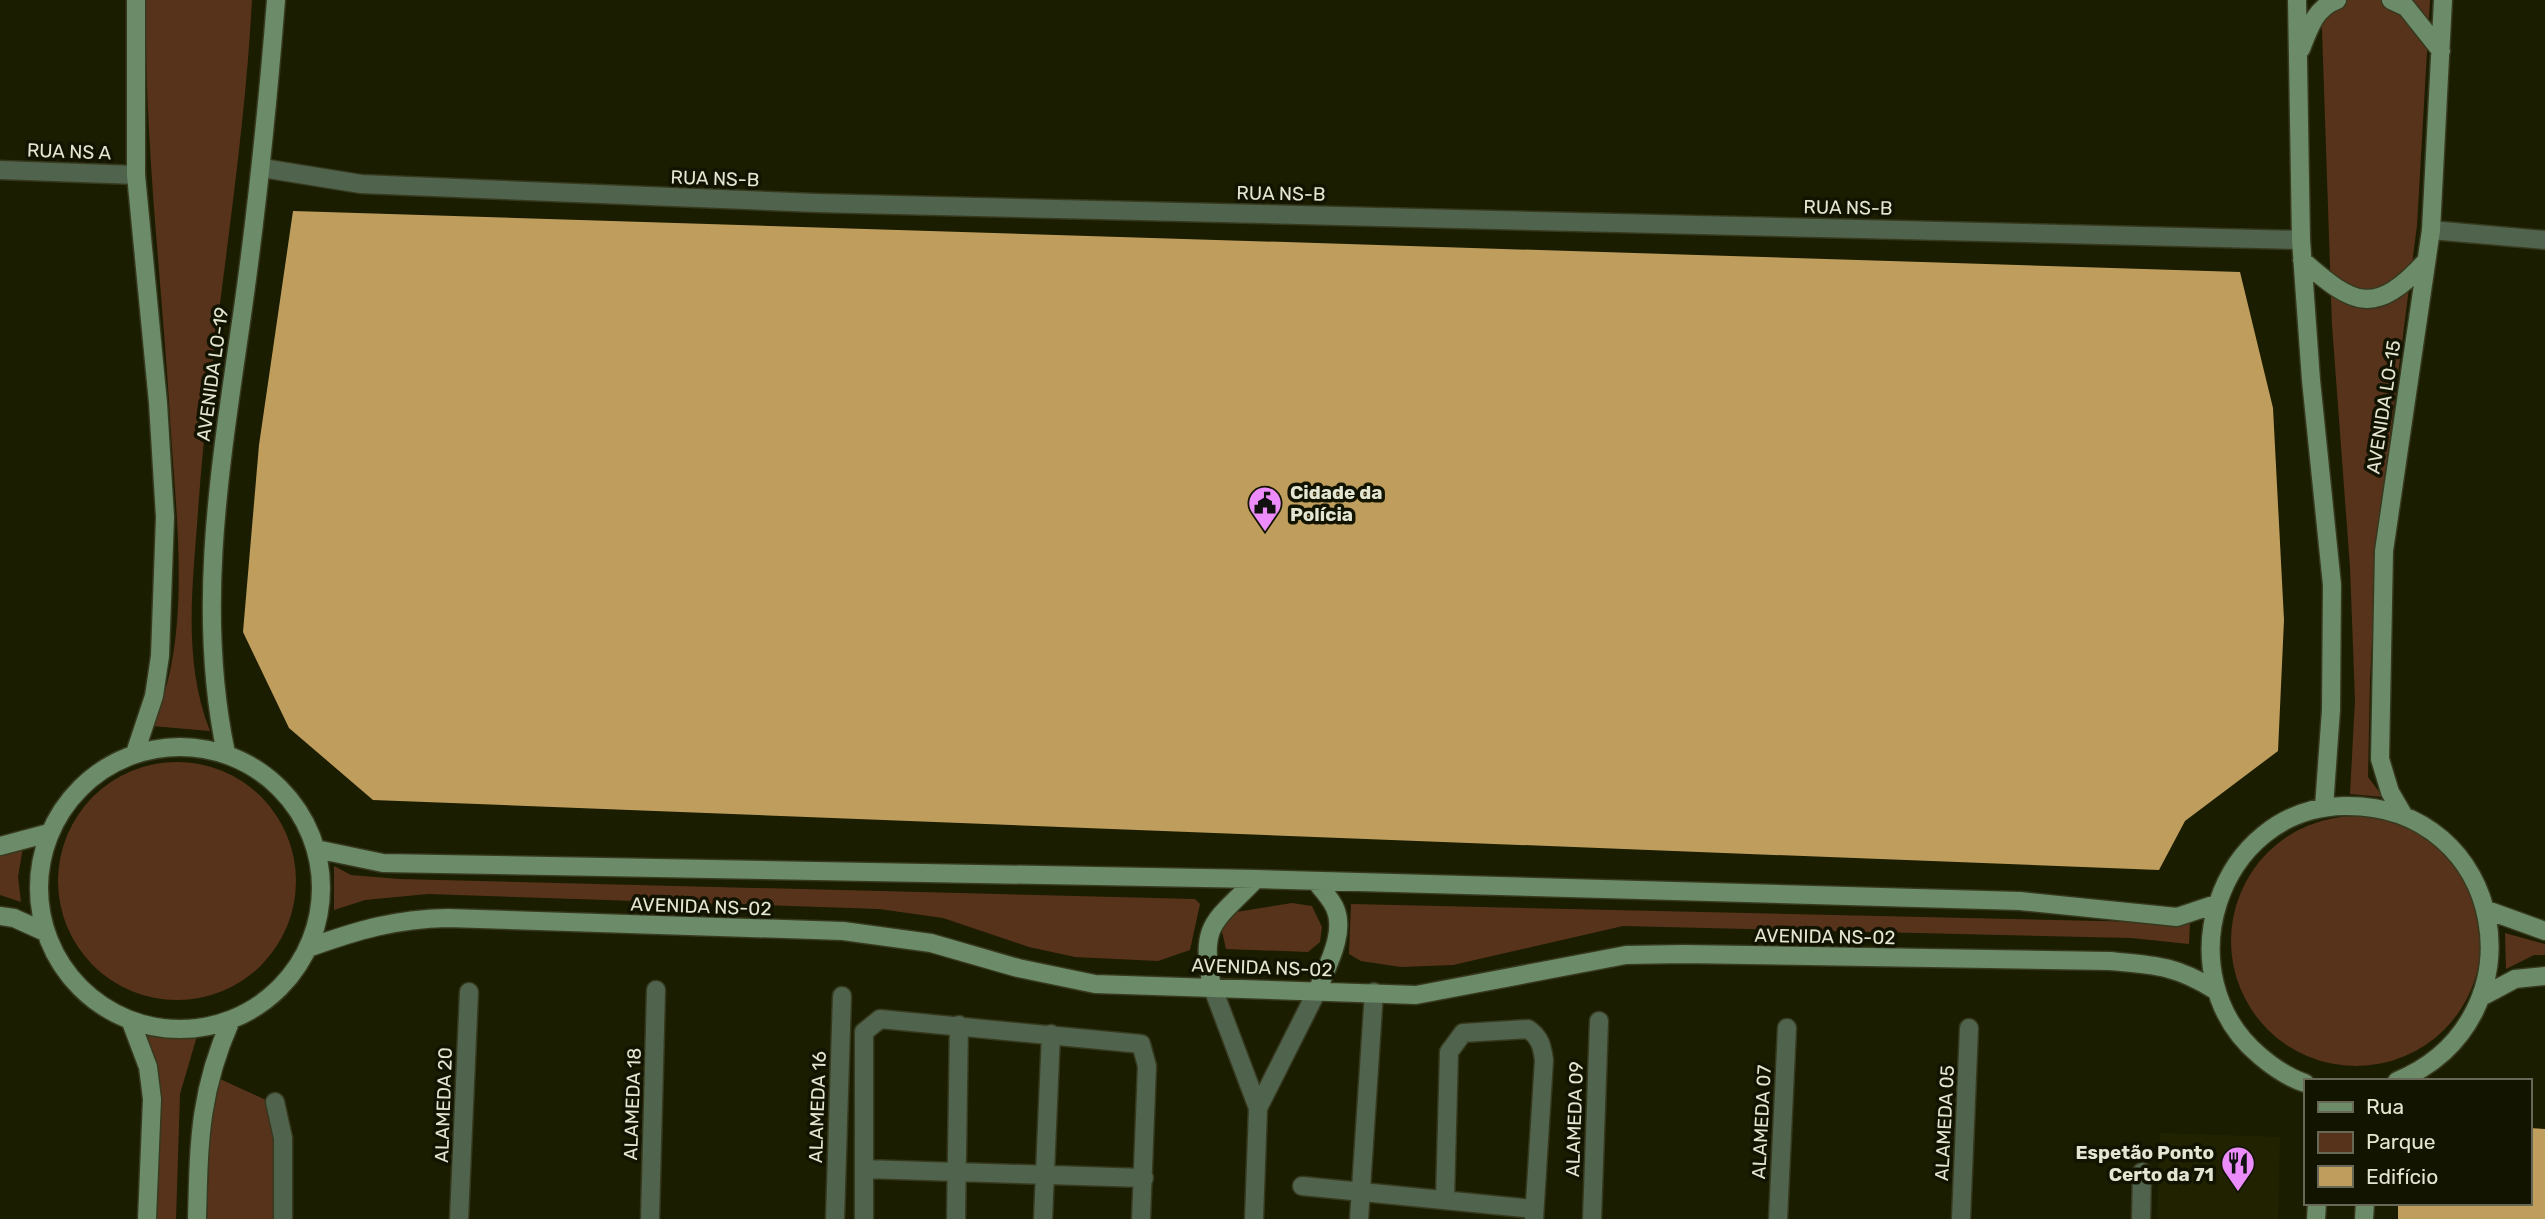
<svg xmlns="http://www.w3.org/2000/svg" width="2545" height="1219" font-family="Rubik,sans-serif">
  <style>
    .built { fill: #212300 }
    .green { fill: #58331b }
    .building { fill: #bf9e5d }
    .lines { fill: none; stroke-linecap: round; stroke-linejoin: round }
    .street-casing { stroke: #37391e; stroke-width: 21 }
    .secondary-casing { stroke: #37391e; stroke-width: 21 }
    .street { stroke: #4f634d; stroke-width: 18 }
    .secondary { stroke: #6b8b69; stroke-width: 18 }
    .labels { text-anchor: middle; stroke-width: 7; stroke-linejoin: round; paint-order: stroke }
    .street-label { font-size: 19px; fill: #e4e6d4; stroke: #131400 }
    .poi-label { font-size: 19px; font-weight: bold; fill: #e4e6d4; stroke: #131400; text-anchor: start }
  </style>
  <rect width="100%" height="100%" fill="#1b1d00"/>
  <path class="built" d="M2160,1133l120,4 -2,82h-121z"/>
  <path class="green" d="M146,0h106c-9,171 -42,340 -54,511 -5,73 -16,149 12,220l-58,-5c40,-85 25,-200 19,-293 -8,-143 -27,-289 -25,-433z
    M2321,0h109l-13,225 -39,307 -8,147 -2,98 15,20 -33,-3 5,-94 -5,-133 -18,-242z
    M58 881a119 119 0 1 1 238 0a119 119 0 1 1-238 0Z
    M2231 941a125 125 0 1 1 250 0a125 125 0 1 1-250 0Z
    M23,847l-5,30 3,25 -21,-7v-42z
    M334,866l17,9 48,4 796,20 5,5 -10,46 -32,11 -83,-4 -46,-10 -86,-29 -64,-9 -451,-15 -63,6 -31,10z
    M1292,903l20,3 10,21 -2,15 -12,10 -82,-3 -6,-26 10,-10z
    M1351,904l839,19 -1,21 -58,-6 -508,-12 -170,39 -52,2 -40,-6 -12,-7z
    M2505,933l40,11v11h-11l-28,14z
    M148,1036h49l-17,58 -4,125h-19l3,-117z
    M218,1078l50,23 10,39 -2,79h-69l3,-105z"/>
  <path class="building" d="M293,211l1947,61 33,136 11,212 -6,131 -93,70 -26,49 -1786,-70 -84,-72 -46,-96 16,-187z
    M2529,1128l16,1v90h-147v-16h131z"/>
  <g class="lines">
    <g class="street-casing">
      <path id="street" d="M262,168l99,16 455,19 1485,37
        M0,170l136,5
        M2431,230l114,10
        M1212,986l46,122 -4,111
        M275,1102l8,36v81
        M1258,1108l60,-119
        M865,1169l279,9
        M1302,1186l232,23
        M1445,1199l4,-147 14,-19 65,-4c12,8 14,17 16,31l-10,159
        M459,1219l10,-227
        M650,1219l6,-229
        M835,1219l7,-223
        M864,1219v-187l16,-13 261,25 6,22 -6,153
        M956,1219l3,-194
        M1043,1219l8,-185
        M1359,1219l15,-227
        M1592,1219l7,-198
        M1778,1219l9,-191
        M1961,1219l8,-191
        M2141,1219l1,-47"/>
    </g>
    <g class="secondary-casing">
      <path id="secondary" d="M2297,0l4,240 10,140 21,205 -1,125 -7,97
        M2391,0l15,7 35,44
        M2301,49c8,-20 14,-41 36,-49
        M2302,260c52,46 73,57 124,1
        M39 888a141 141 0 1 1 282 0a141 141 0 1 1-282 0Z
        M135,753l19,-57 6,-40 5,-139 -7,-114 -22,-228v-175
        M226,753c-32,-150 -3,-302 18,-452 14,-101 24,-200 32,-301
        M2404,816l-14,-24 -10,-33 4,-208 47,-321 12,-230
        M0,846l49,-13
        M316,849l67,14 873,16 764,22 157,16 39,-13
        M1315,881c7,8 16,18 20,27 11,25 -8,58 -17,81
        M2487,910l58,21
        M0,916l14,2 31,14
        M308,948c50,-18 87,-29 140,-30l395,13 88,12 87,25 77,16 321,11 210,-40 57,-1 426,7c45,4 66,4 106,29
        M1212,986c-13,-63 3,-64 44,-107
        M2485,995l30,-16 30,-3
        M131,1022l17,45 4,32 -5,120
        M2305,1083c-16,-5 -32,-16 -45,-27 -96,-80 -43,-248 84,-250 163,-3 201,214 53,275
        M197,1219c2,-77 2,-127 34,-199
        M2316,1219l1,-16
        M2364,1219l1,-16"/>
    </g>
    <use href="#street" class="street"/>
    <use href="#secondary" class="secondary"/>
  </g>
  <defs>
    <g id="civic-pin" transform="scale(1.75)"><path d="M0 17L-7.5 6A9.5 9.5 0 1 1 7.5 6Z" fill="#ec8cfa" stroke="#131400"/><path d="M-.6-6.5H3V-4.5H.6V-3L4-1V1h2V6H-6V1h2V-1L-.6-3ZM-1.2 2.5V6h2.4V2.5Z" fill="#111"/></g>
    <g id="restaurant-pin" transform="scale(1.75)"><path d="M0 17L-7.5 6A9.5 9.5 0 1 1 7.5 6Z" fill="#ec8cfa" stroke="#131400"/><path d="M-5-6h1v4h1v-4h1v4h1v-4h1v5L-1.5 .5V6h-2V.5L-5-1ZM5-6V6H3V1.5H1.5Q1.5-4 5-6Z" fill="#111"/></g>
  </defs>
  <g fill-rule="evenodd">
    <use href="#civic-pin" x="1265" y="503"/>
    <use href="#restaurant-pin" x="2238" y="1163"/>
  </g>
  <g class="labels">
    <g class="street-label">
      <text transform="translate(69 151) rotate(2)" y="7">RUA NS A</text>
      <text transform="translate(715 178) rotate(2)" y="7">RUA NS-B</text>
      <text transform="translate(1281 193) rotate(1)" y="7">RUA NS-B</text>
      <text transform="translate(1848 207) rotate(1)" y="7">RUA NS-B</text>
      <text transform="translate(212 374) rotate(-82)" y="7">AVENIDA LO-19</text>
      <text transform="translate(2383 407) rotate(-81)" y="7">AVENIDA LO-15</text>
      <text transform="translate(701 906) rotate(2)" y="7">AVENIDA NS-02</text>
      <text transform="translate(1825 936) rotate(1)" y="7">AVENIDA NS-02</text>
      <text transform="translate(1262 967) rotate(2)" y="7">AVENIDA NS-02</text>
      <text transform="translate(632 1104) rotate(-88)" y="7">ALAMEDA 18</text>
      <text transform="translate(443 1105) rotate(-88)" y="7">ALAMEDA 20</text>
      <text transform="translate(817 1107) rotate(-88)" y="7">ALAMEDA 16</text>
      <text transform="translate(1574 1119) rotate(-88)" y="7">ALAMEDA 09</text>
      <text transform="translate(1761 1122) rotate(-87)" y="7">ALAMEDA 07</text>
      <text transform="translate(1944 1123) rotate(-87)" y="7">ALAMEDA 05</text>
    </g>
    <g class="poi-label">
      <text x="1290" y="499">Cidade da<tspan x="1290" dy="22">Polícia</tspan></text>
      <text x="2214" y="1159" text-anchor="end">Espetão Ponto<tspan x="2214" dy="22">Certo da 71</tspan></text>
    </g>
  </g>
  <rect x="2304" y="1079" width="228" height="126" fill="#131400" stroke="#676855" stroke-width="2"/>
  <rect x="2318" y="1102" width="35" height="10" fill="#6b8b69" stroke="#676855" stroke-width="2"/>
  <text x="2366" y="1114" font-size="21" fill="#e4e6d4">Rua</text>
  <rect x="2318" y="1132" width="35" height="21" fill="#58331b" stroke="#676855" stroke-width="2"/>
  <text x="2366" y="1149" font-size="21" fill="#e4e6d4">Parque</text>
  <rect x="2318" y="1166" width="35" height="21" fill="#bf9e5d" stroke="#676855" stroke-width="2"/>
  <text x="2366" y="1184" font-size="21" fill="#e4e6d4">Edifício</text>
</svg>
